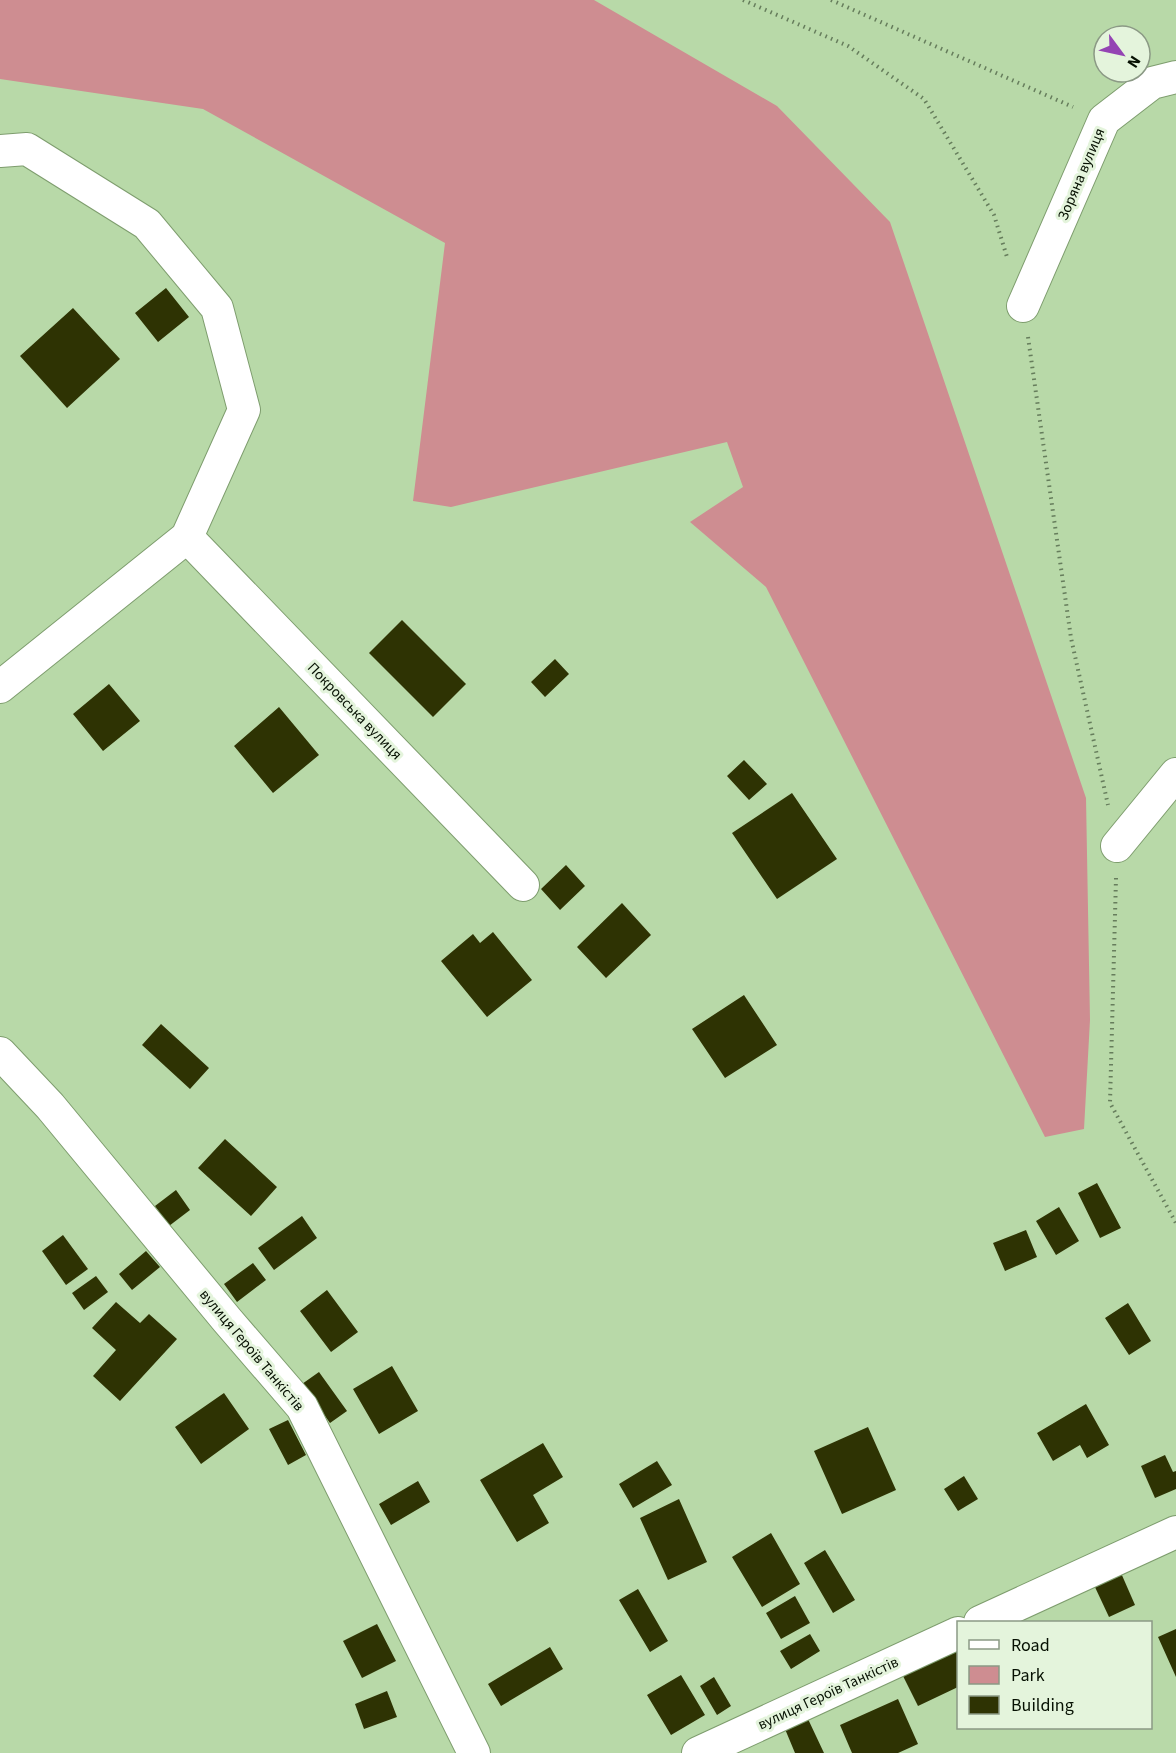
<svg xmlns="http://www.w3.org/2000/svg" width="1176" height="1753" font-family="'Source Sans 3',sans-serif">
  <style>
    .green { fill: #ce8d91 }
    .building { fill: #2e3303 }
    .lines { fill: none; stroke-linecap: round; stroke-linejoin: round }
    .minor-casing { stroke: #7e9d6e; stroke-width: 34 }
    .path { stroke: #667d5c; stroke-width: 4; stroke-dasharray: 1.5 4.5; stroke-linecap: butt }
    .minor { stroke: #fff; stroke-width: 32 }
    .labels { text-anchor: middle; stroke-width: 6; stroke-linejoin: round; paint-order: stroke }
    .street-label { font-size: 15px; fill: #061002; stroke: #e4f4dc }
  </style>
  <rect width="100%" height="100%" fill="#b8d9a8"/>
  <path class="green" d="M0,0h594l183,106 113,116 196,576 4,222 -6,109 -39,8 -279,-550 -76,-65 53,-35 -16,-45 -276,65 -38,-6 32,-258 -242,-134 -203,-30z"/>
  <path class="building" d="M166,288l23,29 -31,25 -23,-29z
    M73,308l47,51 -53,49 -47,-52z
    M402,620l64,64 -33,33 -64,-64z
    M555,659l14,15 -24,23 -14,-15z
    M109,684l31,37 -37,30 -30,-37z
    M279,707l40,48 -46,38 -39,-47z
    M744,760l23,24 -18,16 -22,-24z
    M792,793l45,66 -60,40 -45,-66z
    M566,865l19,21 -25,24 -19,-21z
    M622,903l29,32 -45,43 -29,-31z
    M493,932l39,48 -45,37 -46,-56 32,-27 7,9z
    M744,995l33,50 -52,33 -33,-49z
    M161,1024l48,44 -19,21 -48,-44z
    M225,1139l52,48 -26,29 -53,-48z
    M1097,1183l24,45 -21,10 -22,-45z
    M176,1190l14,20 -21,16 -14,-20z
    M1059,1207l20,34 -23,14 -20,-34z
    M302,1216l15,22 -43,32 -16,-22z
    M1026,1230l11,27 -32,14 -12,-28z
    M63,1235l25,34 -22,16 -24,-34z
    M146,1251l14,16 -28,23 -13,-16z
    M253,1263l13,17 -29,22 -13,-18z
    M96,1276l12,16 -24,18 -12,-17z
    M327,1290l31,42 -27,20 -31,-41z
    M116,1302l24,21 9,-9 28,25 -57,62 -27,-25 23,-26 -24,-22z
    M1128,1303l23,38 -22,14 -24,-37z
    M392,1366l26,45 -39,23 -26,-45z
    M319,1372l28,39 -17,12 -28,-39z
    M224,1393l25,36 -48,35 -26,-37z
    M1086,1404l23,41 -22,13 -7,-13 -27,16 -16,-28z
    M288,1420l18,35 -18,10 -19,-36z
    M868,1427l28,63 -54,24 -28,-63z
    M543,1443l20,34 -30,18 16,28 -32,19 -37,-62z
    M1165,1455l8,17 3,-1v18l-21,9 -14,-32z
    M657,1461l15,24 -39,23 -14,-24z
    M964,1476l14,23 -20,12 -14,-22z
    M418,1481l12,21 -39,23 -12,-21z
    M679,1499l28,63 -39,18 -28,-62z
    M771,1533l29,51 -38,23 -30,-50z
    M825,1550l30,50 -22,13 -29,-50z
    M1121,1573l14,32 -26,12 -15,-32z
    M638,1589l30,52 -18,11 -31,-52z
    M795,1596l15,27 -29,16 -15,-26z
    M377,1624l19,37 -34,17 -19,-37z
    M1176,1629v48l-18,-40z
    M810,1634l10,17 -29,18 -11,-18z
    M550,1647l13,22 -62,37 -13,-22z
    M957,1649l1,38 -40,19 -15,-30z
    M681,1675l24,40 -34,20 -24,-40z
    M714,1677l17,29 -14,9 -17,-29z
    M387,1691l10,26 -33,12 -9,-25z
    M898,1699l20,45 -20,9h-46l-12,-28z
    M808,1719l16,34h-29l-10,-24z"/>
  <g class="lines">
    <g class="minor-casing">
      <path id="minor" d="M0,151l27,-2 120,75 70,84 27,102 -57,127 -187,150
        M1023,306l81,-186 48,-37 24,-6
        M187,537l336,348
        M1117,846l59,-72
        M0,1053l50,53 177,214 75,87 172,346
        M980,1622l196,-90
        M698,1753l260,-120"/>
    </g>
    <path class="path" d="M743,0l105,46 76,53 70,116 13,42
      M831,0l242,107
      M1028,337l43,301 37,167
      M1116,878l-6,225 66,120"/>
    <use href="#minor" class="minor"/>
  </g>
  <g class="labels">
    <g class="street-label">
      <text transform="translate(1081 174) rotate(-67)" y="5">Зоряна вулиця</text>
      <text transform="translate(355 711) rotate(46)" y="5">Покровська вулиця</text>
      <text transform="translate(252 1350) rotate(50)" y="5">вулиця Героїв Танкістів</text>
      <text transform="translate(828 1693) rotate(-25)" y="5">вулиця Героїв Танкістів</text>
    </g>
  </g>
  <rect x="957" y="1621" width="195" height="108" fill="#e4f4dc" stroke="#8b9985" stroke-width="1.5"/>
  <rect x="969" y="1640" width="30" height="9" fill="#ffffff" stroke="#8b9985" stroke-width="1.5"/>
  <text x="1011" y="1651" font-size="18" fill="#061002">Road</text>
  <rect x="969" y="1666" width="30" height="18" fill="#ce8d91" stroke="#8b9985" stroke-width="1.5"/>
  <text x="1011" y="1681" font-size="18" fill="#061002">Park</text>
  <rect x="969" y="1696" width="30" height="18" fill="#2e3303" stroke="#8b9985" stroke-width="1.5"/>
  <text x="1011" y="1711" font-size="18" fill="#061002">Building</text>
  <g transform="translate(1122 54) rotate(123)"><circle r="28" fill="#e4f4dc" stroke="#8b9985" stroke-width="1.5"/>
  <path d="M0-4.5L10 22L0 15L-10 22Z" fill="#9444b3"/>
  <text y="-9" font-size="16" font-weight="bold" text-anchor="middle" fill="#061002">N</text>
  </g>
</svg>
